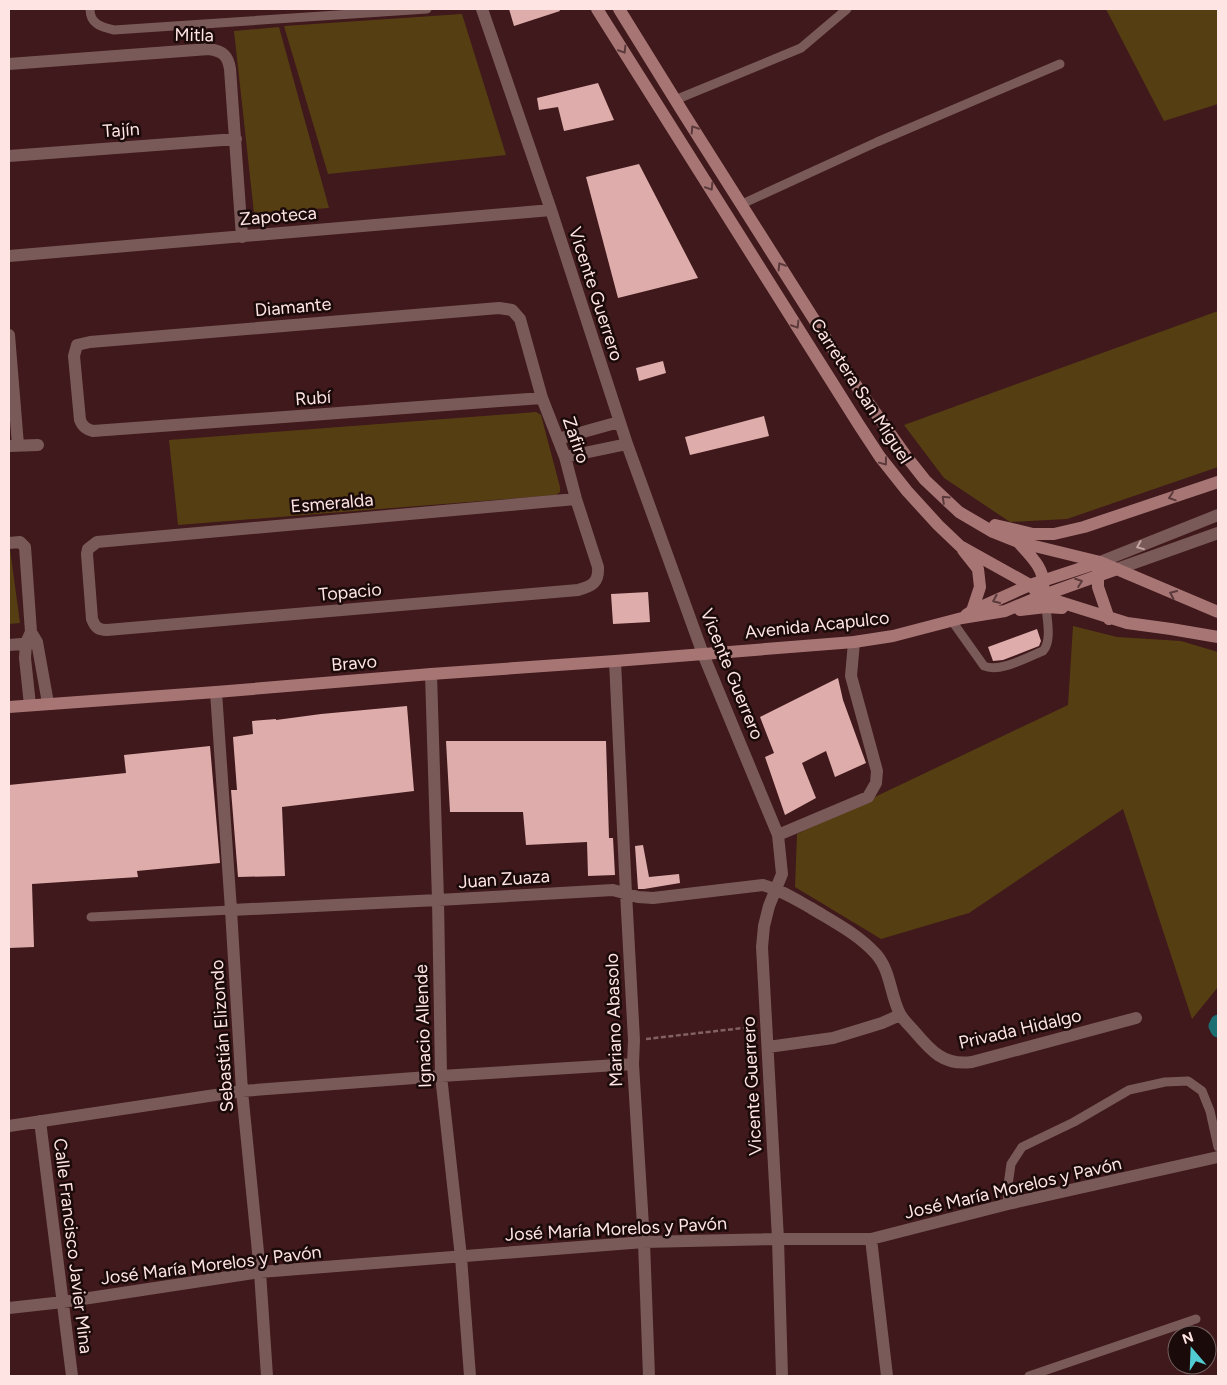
<svg xmlns="http://www.w3.org/2000/svg" width="1227" height="1385" font-family="Figtree,sans-serif">
  <style>
    .green { fill: #563e13 }
    .lines { fill: none; stroke-linecap: round; stroke-linejoin: round }
    .canal { stroke: #1b6f73; stroke-width: 15 }
    .building { fill: #deacab }
    .path { stroke: #836162; stroke-width: 2.5; stroke-dasharray: 5 2.5; stroke-linecap: butt }
    .service { stroke: #7a5959; stroke-width: 9 }
    .minor { stroke: #7a5959; stroke-width: 12 }
    .tertiary { stroke: #7a5959; stroke-width: 12 }
    .secondary { stroke: #a87575; stroke-width: 12 }
    .oneway { stroke: #5a3a3a }
    .oneway2 { stroke: #c3a5a5 }
    .labels { text-anchor: middle; stroke-width: 5; stroke-linejoin: round; paint-order: stroke }
    .street-label { font-size: 18px; fill: #fee4e3; stroke: #1b0a0a }
  </style>
  <rect width="100%" height="100%" fill="#3f191b"/>
  <path class="green" d="M1106,9h112v95l-54,17z
    M462,14l44,141 -178,19 -44,-148z
    M279,27l50,181 -75,5 -20,-182z
    M1218,311v156l-151,52 -57,3 -66,-44 -40,-53z
    M536,412l5,3 19,72v5l-4,3 -378,30 -9,-85z
    M9,549h1l10,74 -11,1z
    M1073,626l44,11 64,4 37,11v335l-26,32 -69,-210 -154,104 -88,26 -86,-52 2,-53 271,-129z"/>
  <g class="lines">
    <path class="canal" d="M1218,1022l-2,4 2,4"/>
  </g>
  <path class="building" d="M509,9h50l1,2 -46,15z
    M598,83l16,37 -50,11 -6,-24 -19,3 -2,-12z
    M639,164l59,114 -80,20 -32,-121z
    M663,361l3,12 -27,8 -3,-13z
    M764,416l5,20 -79,19 -5,-18z
    M648,592l2,30 -37,2 -2,-30z
    M1037,629l4,12 -2,5 -36,14 -10,1 -5,-14z
    M838,678l5,22 23,63 -31,14 -9,-26 -24,12 14,35 -31,17 -20,-58 9,-4 -14,-36z
    M407,706l7,85 -132,16 3,69 -47,1 -7,-87h6l-4,-53 20,-3 -1,-13 24,-2v1l45,-6z
    M446,741h160l3,97h4l2,37 -27,1 -1,-34 -61,3 -3,-33h-73z
    M210,746l10,117 -83,8 1,6 -106,7 2,63 -25,1v-163l117,-12 -2,-18z
    M643,845l6,32 30,-3 1,9 -36,6h-6l-3,-43z"/>
  <g class="lines">
    <path class="path" d="M646,1039l106,-12"/>
    <path class="service" d="M90,9c0,15 11,18 24,21l313,-21
      M675,100l126,-52 46,-39
      M742,204l135,-62 183,-78
      M952,621l32,45c16,7 43,-9 59,-15 9,-10 4,-31 3,-44
      M91,917l140,-7
      M1008,1204l-1,-12 4,-28 11,-17 52,-25 55,-32 36,-8 23,-1 14,10 8,20 8,36
      M1029,1376l167,-57"/>
    <path class="minor" d="M482,9l69,201 76,234 76,210 75,181 4,39 -13,32 -5,20 -2,21 16,292 4,137
      M9,64l200,-15c14,2 19,7 21,20l12,168
      M9,156l227,-17
      M9,256l542,-46
      M9,335l9,110
      M542,398l-449,33c-7,-2 -10,-4 -13,-11l-6,-64 3,-11 13,-3 409,-34 13,2 8,9 22,79 23,59 11,42 22,68c1,16 -6,19 -20,23l-471,40c-9,0 -12,-3 -15,-11l-5,-65 1,-5 9,-7 479,-43
      M558,439l61,-17
      M9,446l29,-1
      M565,457l62,-13
      M9,543l11,-1 5,5 6,85 6,10 11,61
      M9,645l25,-2
      M615,661l11,232 8,147 -1,24 11,178 5,134
      M431,674l7,226 3,176 20,181 9,119
      M216,692l15,218 11,181 18,181 7,104
      M30,705l-5,-47 1,-15 5,-11
      M778,835l90,-38 8,-14 1,-12 -26,-95 3,-34
      M231,910l207,-10 175,-10 25,7 15,1 110,-13c18,5 32,14 48,23 23,14 47,26 65,46 15,17 14,41 24,60 3,6 10,12 15,18 16,19 29,34 57,30l164,-44
      M768,1047l65,-9 49,-15 18,-8
      M40,1121l32,255
      M9,1126l233,-35 199,-15 192,-12
      M871,1239l16,137
      M9,1308l54,-6 197,-30 384,-30 134,-3h93l137,-35 210,-47"/>
    <path class="tertiary" d="M1100,562l118,-47
      M1117,569l101,-36"/>
    <path class="secondary" d="M597,9l262,416 21,32 27,34 31,34 22,21 70,39 11,11 86,27 44,6 47,8
      M619,9l65,105 169,267 53,75 19,24 34,32 34,20 25,10 82,20 118,50
      M995,525l38,9h21l30,-7 134,-45
      M1019,543c12,13 27,27 24,46
      M963,550l15,19 2,18 -8,24
      M1098,569v18l11,32
      M1020,610l26,-3 16,1
      M966,615l6,-4 58,-26 70,-23
      M9,707l207,-15 215,-18 184,-13 239,-19 39,-6 69,-18 43,-7 36,-15 76,-27"/>
  </g>
  <defs><path id="oneway-chevron" d="M-2-3.5L2.5 0L-2 3.5" fill="none" stroke-width="1.6" stroke-linecap="round" stroke-linejoin="round" transform="scale(1.25)"/></defs>
  <g class="oneway">
    <use href="#oneway-chevron" transform="translate(623 50) rotate(58)"/>
    <use href="#oneway-chevron" transform="translate(694 129) rotate(-123)"/>
    <use href="#oneway-chevron" transform="translate(710 187) rotate(58)"/>
    <use href="#oneway-chevron" transform="translate(781 266) rotate(-122)"/>
    <use href="#oneway-chevron" transform="translate(796 325) rotate(58)"/>
    <use href="#oneway-chevron" transform="translate(884 462) rotate(53)"/>
    <use href="#oneway-chevron" transform="translate(1172 497) rotate(161)"/>
    <use href="#oneway-chevron" transform="translate(945 499) rotate(-137)"/>
    <use href="#oneway-chevron" transform="translate(1079 582) rotate(-20)"/>
    <use href="#oneway-chevron" transform="translate(1173 594) rotate(-156)"/>
    <use href="#oneway-chevron" transform="translate(996 600) rotate(156)"/>
  </g>
  <use class="oneway2" href="#oneway-chevron" transform="translate(1140 546) rotate(158)"/>
  <g class="labels">
    <g class="street-label">
      <text transform="translate(194 35) rotate(1)" y="6">Mitla</text>
      <text transform="translate(121 130) rotate(-4)" y="6">Tajín</text>
      <text transform="translate(278 216) rotate(-5)" y="6">Zapoteca</text>
      <text transform="translate(596 294) rotate(72)" y="6">Vicente Guerrero</text>
      <text transform="translate(293 307) rotate(-5)" y="6">Diamante</text>
      <text transform="translate(861 391) rotate(57)" y="6">Carretera San Miguel</text>
      <text transform="translate(313 398) rotate(-4)" y="6">Rubí</text>
      <text transform="translate(576 440) rotate(71)" y="6">Zafiro</text>
      <text transform="translate(332 503) rotate(-5)" y="6">Esmeralda</text>
      <text transform="translate(350 592) rotate(-5)" y="6">Topacio</text>
      <text transform="translate(817 625) rotate(-6)" y="6">Avenida Acapulco</text>
      <text transform="translate(354 663) rotate(-5)" y="6">Bravo</text>
      <text transform="translate(732 674) rotate(68)" y="6">Vicente Guerrero</text>
      <text transform="translate(504 879) rotate(-4)" y="6">Juan Zuaza</text>
      <text transform="translate(614 1020) rotate(-92)" y="6">Mariano Abasolo</text>
      <text transform="translate(423 1026) rotate(-92)" y="6">Ignacio Allende</text>
      <text transform="translate(1020 1029) rotate(-13)" y="6">Privada Hidalgo</text>
      <text transform="translate(222 1036) rotate(-94)" y="6">Sebastián Elizondo</text>
      <text transform="translate(752 1086) rotate(-93)" y="6">Vicente Guerrero</text>
      <text transform="translate(1013 1188) rotate(-13)" y="6">José María Morelos y Pavón</text>
      <text transform="translate(616 1229) rotate(-3)" y="6">José María Morelos y Pavón</text>
      <text transform="translate(73 1246) rotate(83)" y="6">Calle Francisco Javier Mina</text>
      <text transform="translate(211 1265) rotate(-7)" y="6">José María Morelos y Pavón</text>
    </g>
  </g>
  <rect width="1227" height="1385" fill="none" stroke="#fee4e3" stroke-width="20"/>
  <g transform="translate(1192 1350) rotate(341)"><circle r="24" fill="#1b0a0a" stroke="#766161"/>
  <path d="M0-4L9 19L0 12L-9 19Z" fill="#51ccd2"/>
  <text y="-8" font-size="14" font-weight="bold" text-anchor="middle" fill="#fee4e3">N</text>
  </g>
</svg>
